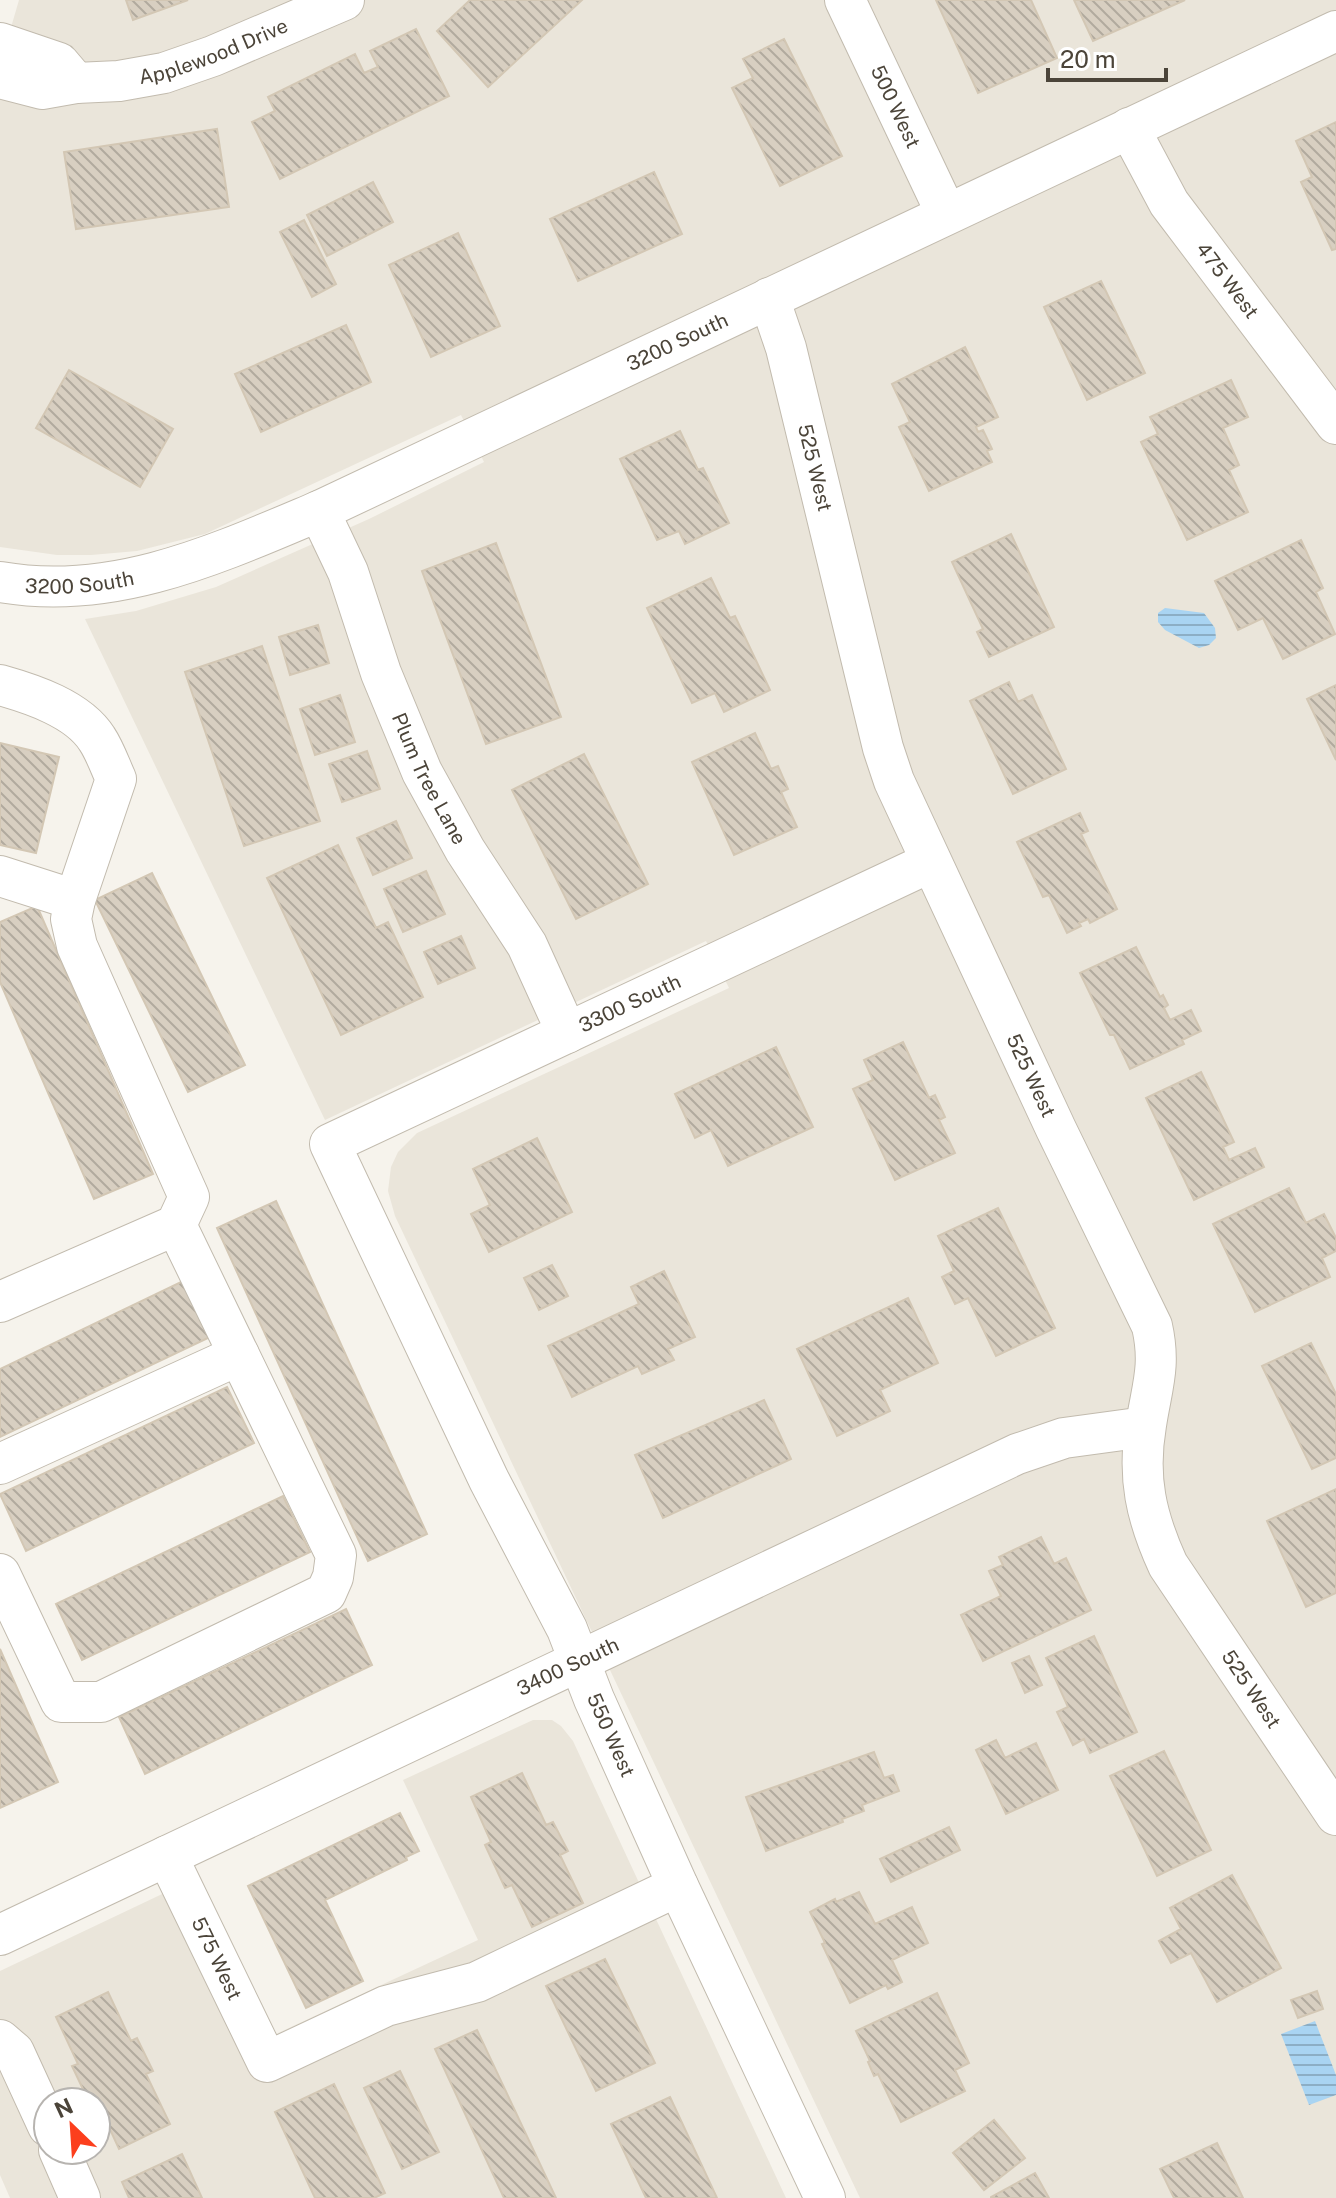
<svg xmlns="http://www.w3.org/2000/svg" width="1336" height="2198" font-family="'Public Sans',sans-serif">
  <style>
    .residential { fill: #eae5da; fill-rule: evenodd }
    .water { fill: url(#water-rules) }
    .building { fill: url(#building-back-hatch); stroke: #d3c7b4; stroke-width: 2 }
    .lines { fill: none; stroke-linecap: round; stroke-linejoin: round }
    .minor-casing { stroke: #c2bbae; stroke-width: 42 }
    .minor { stroke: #fff; stroke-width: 40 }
    .labels { text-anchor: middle; stroke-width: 7; stroke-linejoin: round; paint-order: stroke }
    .street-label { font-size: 20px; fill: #4b4439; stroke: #fff }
  </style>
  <defs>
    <pattern id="water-rules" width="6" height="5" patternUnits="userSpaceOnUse" patternTransform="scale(2)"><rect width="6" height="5" fill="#a9d4f2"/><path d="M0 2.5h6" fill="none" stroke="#8caec5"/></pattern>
    <pattern id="building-back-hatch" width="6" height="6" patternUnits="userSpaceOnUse" patternTransform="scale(2)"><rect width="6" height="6" fill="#d8cfc1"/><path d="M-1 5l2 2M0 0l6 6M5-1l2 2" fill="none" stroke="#b1aa9e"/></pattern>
  </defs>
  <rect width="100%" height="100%" fill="#f6f3ec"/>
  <path class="residential" d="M19,0h1317v2198h-476l-465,-982 -7,-25 3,-24 7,-15 19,-19 312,-145 -23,-47 -381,179 -240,-501 51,-8 80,-24 153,-68 115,-57 -23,-47 -256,119 -68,17 -46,4h-34l-57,-8v-482z
    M533,1720h19l9,6 12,15 213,457h-776l-10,-23v-204l198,-94 73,152 5,5 202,-94 -75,-160zM48,2102h48v48h-48z"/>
  <path class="water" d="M1165,608l39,5 11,15 1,10 -7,7 -10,3 -34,-18 -7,-8v-9z
    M1315,2021l21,54v20l-27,10 -28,-71z"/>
  <path class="building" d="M126,0h62l-55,20z
    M470,0h112l-94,87 -51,-56z
    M936,0h95l26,58 -79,35z
    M1074,0h111l-92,41z
    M416,29l33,67 -169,83 -28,-57 23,-11 -7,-14 87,-43 9,19 14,-6 -8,-16z
    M784,39l58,117 -62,30 -48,-98 21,-10 -10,-19z
    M1336,122v127l-4,1 -31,-68 11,-5 -16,-36z
    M217,129l12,78 -153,22 -12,-77z
    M654,172l28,62 -104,47 -28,-62z
    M373,182l20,40 -66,34 -20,-41z
    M304,220l32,64 -24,13 -32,-65z
    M458,233l42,93 -69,31 -42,-92z
    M1101,281l44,92 -58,27 -43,-93z
    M346,325l25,57 -110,50 -26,-58z
    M965,347l33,70 -22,10 2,5 5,-2 9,19 -5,2 5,11 -63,29 -30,-64 11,-5 -18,-38z
    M69,370l104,59 -33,58 -104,-59z
    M1231,380l17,37 -25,11 16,37 -10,5 19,42 -61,28 -46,-98 17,-8 -8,-17z
    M680,431l18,39 5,-2 26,55 -44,21 -6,-13 -22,9 -37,-81z
    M1011,534l43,93 -65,30 -12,-25 6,-3 -31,-67z
    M1301,540l22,48 -7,4 19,42 -52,25 -20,-41 -25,12 -23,-49z
    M496,543l65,174 -75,27 -64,-173z
    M711,578l19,40 5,-2 35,74 -46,22 -9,-19 -23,10 -45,-95z
    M318,625l11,38 -39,12 -11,-38z
    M262,646l58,175 -76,25 -59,-174z
    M1009,682l9,20 14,-7 34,74 -53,25 -43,-93z
    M1336,685v75l-29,-61z
    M340,695l15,47 -40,13 -15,-46z
    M755,733l16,36 7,-3 10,23 -7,3 16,35 -63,28 -42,-93z
    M0,743l59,14 -23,96 -36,-8z
    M367,751l13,38 -38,13 -13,-38z
    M584,754l64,130 -72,35 -64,-129z
    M1080,813l8,18 -7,3 36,75 -27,14 -2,-4 -9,4 2,3 -14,7 -18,-38 -6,2 -26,-55z
    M396,821l16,37 -39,17 -16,-37z
    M338,845l38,83 12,-6 35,75 -82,38 -74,-157z
    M426,871l19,43 -42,18 -19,-43z
    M152,873l93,192 -57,27 -93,-192z
    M37,906l116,268 -59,25 -94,-217v-60z
    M461,936l14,32 -37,16 -14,-32z
    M1136,947l24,50 3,-2 5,10 -4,3 6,12 21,-10 10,21 -19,9 2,4 -54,25 -16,-34h-4l-30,-62z
    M903,1042l26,56 6,-3 10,22 -6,3 16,33 -60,27 -42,-91 20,-9 -9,-20z
    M776,1047l37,80 -85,39 -17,-36 -16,8 -20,-44z
    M1201,1072l33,70 -11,5 6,13 26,-12 9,19 -70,33 -48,-102z
    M537,1138l35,74 -83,40 -18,-38 19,-9 -17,-36z
    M1289,1188l17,35 18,-9 12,24v13l-14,7 8,19 -75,35 -42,-88z
    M276,1201l151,333 -59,27 -151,-333z
    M998,1208l57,120 -59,28 -28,-58 -13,6 -13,-27 12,-6 -16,-35z
    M552,1265l16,31 -29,14 -15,-32z
    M664,1271l31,66 -27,12 6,11 -32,14 -4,-8 -66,31 -24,-51 91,-42 -8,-17z
    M183,1281l27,56 -210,100v-68z
    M908,1298l30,65 -58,27 10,21 -53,25 -40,-87z
    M1311,1343l25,51v64l-24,11 -50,-103z
    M227,1387l27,56 -228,108 -26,-57z
    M764,1400l27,59 -128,59 -28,-63z
    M1336,1489v104l-30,14 -39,-86z
    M283,1496l27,56 -228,108 -26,-56z
    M1041,1537l13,27 12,-6 25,52 -108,51 -22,-46 40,-19 -12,-25 14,-6 -4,-8z
    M346,1609l26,56 -227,109 -26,-57z
    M1094,1636l43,96 -47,21 -6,-14 -11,6 -16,-33 11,-5 -22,-49z
    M0,1649l58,133 -58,26z
    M1029,1656l13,29 -17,8 -13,-30z
    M996,1740l9,18 31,-15 22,47 -52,24 -30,-64z
    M1164,1751l47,99 -54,26 -47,-100z
    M874,1752l10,26 9,-3 6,16 -37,14 2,6 -22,8 1,3 -77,29 -20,-54z
    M522,1773l24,52 7,-3 15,29 -8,4 23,48 -51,24 -20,-42 -7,3 -20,-43 6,-3 -20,-45z
    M400,1813l19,38 -13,6 1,3 -82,40 38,81 -57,27 -58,-122z
    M949,1827l11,23 -69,32 -11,-23z
    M1232,1875l49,93 -64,34 -26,-49 -20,10 -12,-22 22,-12 -11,-21z
    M859,1892l16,32 37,-17 16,36 -36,17 10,22 -14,7 -2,-4 -36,18 -28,-59 3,-1 -15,-31 25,-13 1,3z
    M605,1959l50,104 -59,28 -50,-105z
    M1317,1991l6,18 -25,9 -7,-18z
    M108,1992l23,49 6,-3 16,33 -7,3 24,50 -51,25 -22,-48 -8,1 -17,-36 6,-2 -22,-47z
    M937,1993l32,70 -14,7 10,21 -64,31 -23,-48 -4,2 -6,-14 2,-1 -14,-30z
    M477,2030l79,168h-52l-69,-149z
    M400,2071l39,81 -37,17 -38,-81z
    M334,2084l51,109 -11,5h-59l-40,-86z
    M670,2097l47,101h-71l-35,-74z
    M994,2120l31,38 -41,32 -31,-37z
    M1217,2143l26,55h-69l-14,-29z
    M182,2154l20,44h-73l-7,-16z
    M1035,2173l14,25h-58v-1z"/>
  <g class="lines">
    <g class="minor-casing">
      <g id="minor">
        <path id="s1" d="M845,0l101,213"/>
        <path d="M0,43l59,20 17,20"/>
        <path id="s2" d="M0,78l42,11 34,-6 43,-2 45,-8 49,-17 131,-56"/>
        <path id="s3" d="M1129,128l40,75 167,221"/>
        <path id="s4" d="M769,298l17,50 97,400 11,33 162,348 96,197c9,40 0,60 -6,99 -9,52 0,92 22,140l168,250"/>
        <path id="s5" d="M319,511l29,61 33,101 41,99 43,78 62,95 40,88"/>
        <path id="s6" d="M0,582c113,20 217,-28 319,-71l1017,-480"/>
        <path d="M0,685c32,9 78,24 97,54 8,12 13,27 19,40l-41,121 -4,19 6,27 112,251 -13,28 -176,77"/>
        <path d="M0,876l75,24"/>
        <path d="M0,1464l239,-109"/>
        <path d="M0,1574l61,128h40l225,-109 7,-16 3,-22 -160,-330"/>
        <path id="s7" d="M167,1856l100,206 119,-56 91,-24 201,-96"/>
        <path id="s8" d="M0,1935l1017,-481 47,-16 81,-11"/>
        <path d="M0,2040l14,12 34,74"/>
        <path d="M59,2150l21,48"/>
        <path id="s9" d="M825,2198l-147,-312 -84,-187 -27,-70 -78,-149 -159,-336 601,-282"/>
      </g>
    </g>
    <use href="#minor" class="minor"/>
  </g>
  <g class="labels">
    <g class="street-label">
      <text dy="7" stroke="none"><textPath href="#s2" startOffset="220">Applewood Drive</textPath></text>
      <text dy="7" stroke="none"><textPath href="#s1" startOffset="118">500 West</textPath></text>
      <text dy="7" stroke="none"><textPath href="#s3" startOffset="182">475 West</textPath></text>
      <text dy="7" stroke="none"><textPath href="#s6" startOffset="728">3200 South</textPath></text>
      <text dy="7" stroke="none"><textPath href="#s4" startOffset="176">525 West</textPath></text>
      <text dy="7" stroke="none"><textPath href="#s6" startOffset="80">3200 South</textPath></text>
      <text dy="7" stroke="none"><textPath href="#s5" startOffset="290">Plum Tree Lane</textPath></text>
      <text dy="7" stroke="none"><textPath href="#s9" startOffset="1496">3300 South</textPath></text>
      <text dy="7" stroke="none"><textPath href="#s4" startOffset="824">525 West</textPath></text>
      <text dy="7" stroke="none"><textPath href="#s8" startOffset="628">3400 South</textPath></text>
      <text dy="7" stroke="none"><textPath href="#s4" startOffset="1496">525 West</textPath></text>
      <text transform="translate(611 1735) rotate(66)" y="7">550 West</text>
      <text dy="7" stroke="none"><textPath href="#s7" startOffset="114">575 West</textPath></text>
    </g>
  </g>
  <g transform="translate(72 2126) rotate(335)"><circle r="38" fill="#ffffff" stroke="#b7b4b0" stroke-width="2"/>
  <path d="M0-6L14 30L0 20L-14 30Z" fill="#fc3f1d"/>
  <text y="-12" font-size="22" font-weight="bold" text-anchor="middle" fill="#4b4439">N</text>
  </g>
  <path d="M1048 68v12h118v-12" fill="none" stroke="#4b4439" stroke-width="4"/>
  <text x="1060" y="68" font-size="24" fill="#4b4439" stroke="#ffffff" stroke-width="6" paint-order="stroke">20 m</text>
</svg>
